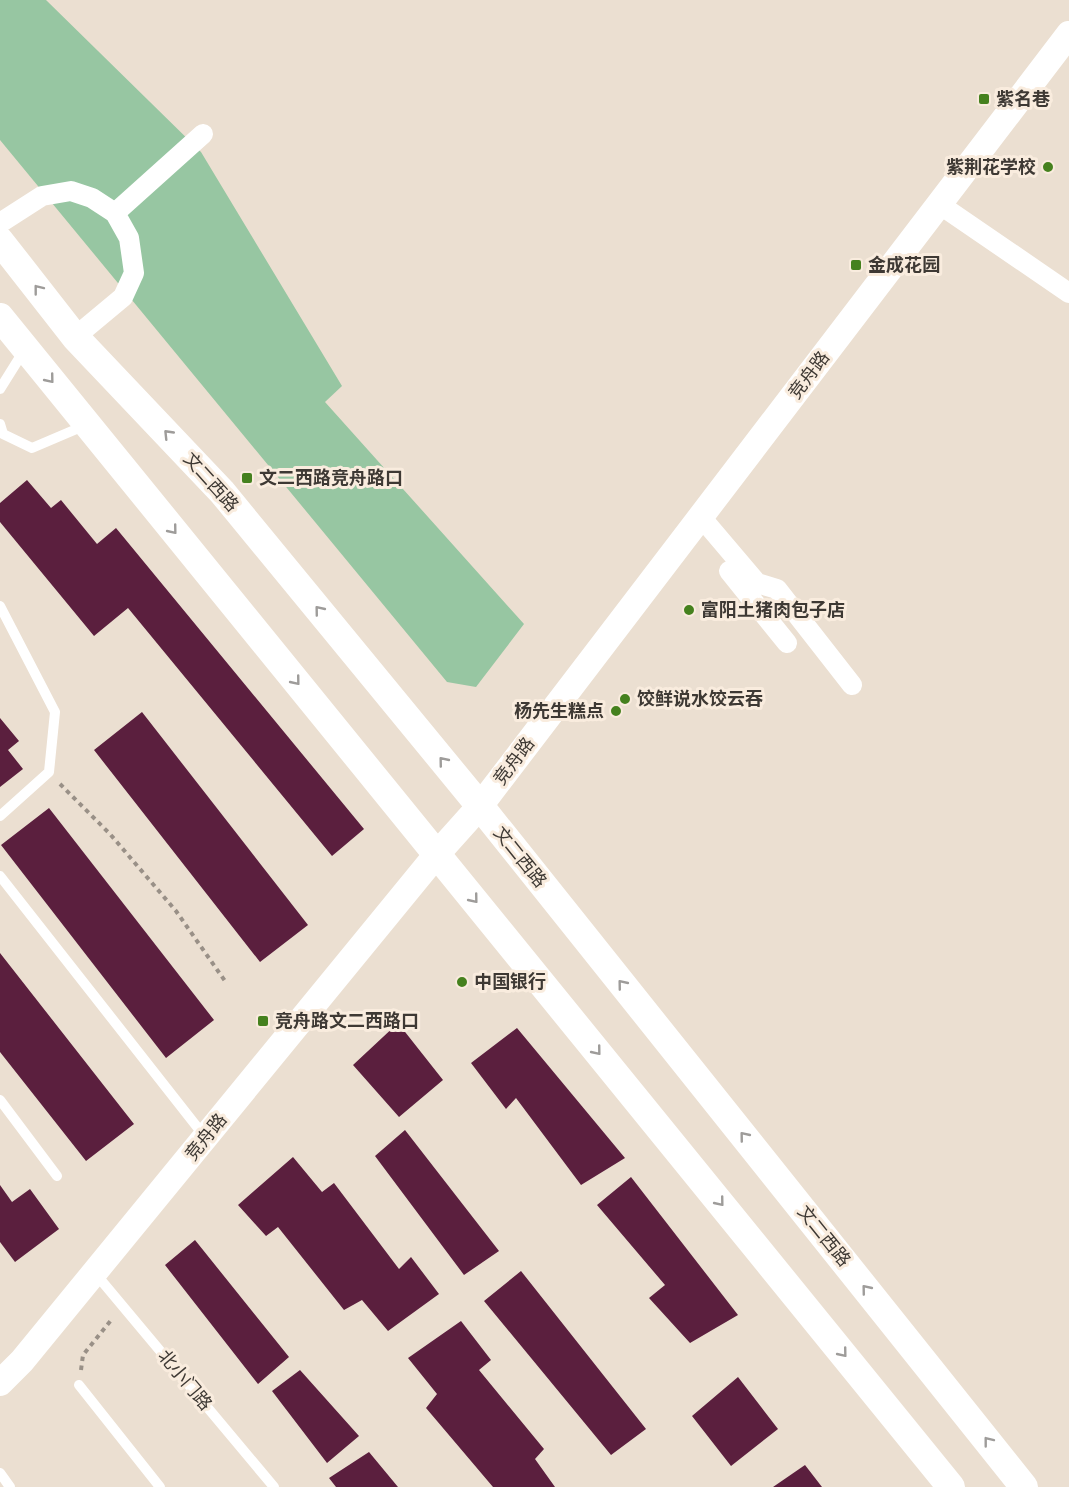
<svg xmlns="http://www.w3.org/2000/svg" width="1069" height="1487" font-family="'Varela Round','Noto Sans SC',sans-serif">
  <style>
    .green { fill: #97c6a2 }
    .building { fill: #5b1f3e }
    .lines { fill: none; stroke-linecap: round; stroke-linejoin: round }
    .path { stroke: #999087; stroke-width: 4; stroke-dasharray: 4.5 4.5; stroke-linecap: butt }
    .service { stroke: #fff; stroke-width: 10 }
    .minor { stroke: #fff; stroke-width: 20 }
    .tertiary { stroke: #fff; stroke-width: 26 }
    .secondary { stroke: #fff; stroke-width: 28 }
    .oneway { stroke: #9e9c9a }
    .poi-dot { fill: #45811e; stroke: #f9ecde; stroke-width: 2 }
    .labels { text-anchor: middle; stroke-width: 6; stroke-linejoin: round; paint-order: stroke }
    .poi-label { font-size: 18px; font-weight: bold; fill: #3e3934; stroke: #f9ecde; text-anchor: start }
    .street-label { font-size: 18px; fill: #3e3934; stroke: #f9ecde }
  </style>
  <rect width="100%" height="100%" fill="#ebdfd1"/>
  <path class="green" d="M0,0h46l155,152 141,234 -17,16 199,222 -48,63 -29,-5 -447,-542z"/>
  <path class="building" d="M27,480l24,28 10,-8 36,44 19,-16 248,301 -32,27 -204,-248 -34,28 -94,-114v-19z
    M142,712l166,213 -48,37 -166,-212z
    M0,718l19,23 -11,9 15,19 -23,18z
    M49,808l165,212 -48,38 -165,-213z
    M0,953l134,171 -48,37 -86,-109z
    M398,1023l45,57 -44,37 -46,-52z
    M517,1028l108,130 -44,27 -65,-87 -10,11 -35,-46z
    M405,1130l94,121 -35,24 -89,-119z
    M293,1157l29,35 12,-9 65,86 12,-12 28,37 -51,37 -26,-31 -18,10 -66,-83 -12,9 -28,-31z
    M631,1177l107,138 -48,28 -41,-45 16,-13 -68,-80z
    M0,1185l12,17 18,-13 29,40 -44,33 -15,-20z
    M195,1240l94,117 -31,27 -93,-119z
    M521,1271l125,158 -35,26 -127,-154z
    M461,1321l30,39 -12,10 65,79 -9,10 20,28h-62l-67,-79 11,-14 -29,-36z
    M300,1370l59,66 -32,27 -55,-72z
    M738,1377l40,52 -47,37 -39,-50z
    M369,1452l29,35h-62l-7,-9z
    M805,1465l17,22h-49z"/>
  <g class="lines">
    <path class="path" d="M60,784l50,50 66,77 49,70
      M81,1370l2,-15 29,-36"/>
    <path class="service" d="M0,389l25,-40
      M0,424l3,10 29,14 54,-23
      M0,606l55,106 -6,60 -49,44
      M0,876l205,261
      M0,1100l57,76
      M95,1273l179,214
      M79,1385l81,102
      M0,1473l10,14"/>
    <path class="minor" d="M939,204l130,89
      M115,213l88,-79
      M0,223l42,-27 29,-5 21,7 23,15 14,25 5,35 -11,24 -48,40
      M701,517l56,66 20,6 75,96
      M729,571l58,72"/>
    <path class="tertiary" d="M0,1383l22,-22 415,-507 43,-48 589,-772"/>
    <path class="secondary" d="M0,241l75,96 147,155 258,314 544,681
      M0,317l951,1170"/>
  </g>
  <defs><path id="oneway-chevron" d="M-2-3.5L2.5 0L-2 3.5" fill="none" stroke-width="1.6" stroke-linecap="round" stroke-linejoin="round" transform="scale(1.5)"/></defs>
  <g class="oneway">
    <use href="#oneway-chevron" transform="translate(38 289) rotate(-128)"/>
    <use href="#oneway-chevron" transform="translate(50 379) rotate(51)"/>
    <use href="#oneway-chevron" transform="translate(168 434) rotate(-134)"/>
    <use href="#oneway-chevron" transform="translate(173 530) rotate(51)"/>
    <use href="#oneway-chevron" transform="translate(319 610) rotate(-129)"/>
    <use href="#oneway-chevron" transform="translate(296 681) rotate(51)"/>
    <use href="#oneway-chevron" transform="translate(443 761) rotate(-129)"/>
    <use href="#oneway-chevron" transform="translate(474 899) rotate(51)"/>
    <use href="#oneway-chevron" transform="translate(622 984) rotate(-129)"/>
    <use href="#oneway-chevron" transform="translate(597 1051) rotate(51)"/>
    <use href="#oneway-chevron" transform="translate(744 1136) rotate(-129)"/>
    <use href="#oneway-chevron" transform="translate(720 1202) rotate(51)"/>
    <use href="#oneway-chevron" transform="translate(866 1289) rotate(-129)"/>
    <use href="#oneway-chevron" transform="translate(843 1353) rotate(51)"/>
    <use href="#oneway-chevron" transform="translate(988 1441) rotate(-128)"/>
  </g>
  <g class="poi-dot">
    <rect x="978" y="93" width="12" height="12" rx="3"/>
    <circle cx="1048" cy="167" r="6"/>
    <rect x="850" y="259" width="12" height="12" rx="3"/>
    <rect x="241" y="472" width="12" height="12" rx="3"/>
    <circle cx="689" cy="610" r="6"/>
    <circle cx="625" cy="699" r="6"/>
    <circle cx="616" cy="711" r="6"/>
    <circle cx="462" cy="982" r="6"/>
    <rect x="257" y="1015" width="12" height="12" rx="3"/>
  </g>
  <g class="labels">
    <g class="poi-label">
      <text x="996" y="105">紫名巷</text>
      <text x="1036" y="173" text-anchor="end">紫荆花学校</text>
      <text x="868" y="271">金成花园</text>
      <text x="259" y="484">文二西路竞舟路口</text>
      <text x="701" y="616">富阳土猪肉包子店</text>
      <text x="637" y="705">饺鲜说水饺云吞</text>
      <text x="604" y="717" text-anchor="end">杨先生糕点</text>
      <text x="474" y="988">中国银行</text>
      <text x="275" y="1027">竞舟路文二西路口</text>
    </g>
    <g class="street-label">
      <text transform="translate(809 375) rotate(-53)" y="6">竞舟路</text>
      <text transform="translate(211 482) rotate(48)" y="6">文二西路</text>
      <text transform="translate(514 761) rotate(-53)" y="6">竞舟路</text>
      <text transform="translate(520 857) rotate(51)" y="6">文二西路</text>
      <text transform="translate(206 1137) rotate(-51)" y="6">竞舟路</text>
      <text transform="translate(824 1236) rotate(51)" y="6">文二西路</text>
      <text transform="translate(185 1380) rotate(50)" y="6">北小门路</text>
    </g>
  </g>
</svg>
